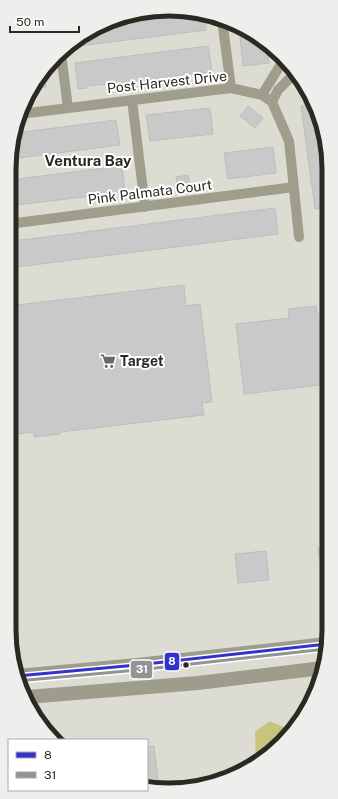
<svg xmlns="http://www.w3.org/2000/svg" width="338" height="799" font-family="'Public Sans',sans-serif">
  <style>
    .water { fill: #c7c47d }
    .building { fill: #c8c9c9; stroke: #bdbebd }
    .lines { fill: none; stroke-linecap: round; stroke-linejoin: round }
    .street { stroke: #9f9e8c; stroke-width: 10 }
    .secondary { stroke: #9e9d8b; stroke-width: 14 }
    .bus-1-casing { stroke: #fff; stroke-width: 6 }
    .bus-2-casing { stroke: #fff; stroke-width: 6 }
    .bus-1 { stroke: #33c; stroke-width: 3 }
    .bus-2 { stroke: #939393; stroke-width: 3 }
    .bus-dot { fill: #2a2a22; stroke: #fff; stroke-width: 1.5 }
    .labels { text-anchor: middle; stroke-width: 4; stroke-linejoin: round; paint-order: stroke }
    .street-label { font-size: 14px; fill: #2a2a22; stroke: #fff }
    .poi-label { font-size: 14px; font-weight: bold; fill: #2a2a22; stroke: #fff; text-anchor: start }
    .neighbourhood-label { font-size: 15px; font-weight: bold; fill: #2a2a22; stroke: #fff }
    .rim { fill: none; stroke: #2a2a22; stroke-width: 5 }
    .line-badge { stroke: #fff; stroke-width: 1.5 }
    .badge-label { font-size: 11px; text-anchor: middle; font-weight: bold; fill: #fff }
  </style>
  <rect width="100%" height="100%" fill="#dcdcd2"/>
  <path class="water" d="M270,721l22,10 -3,4 -33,27 -1,-30z"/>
  <path class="building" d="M162,10l43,5 1,15 -135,17 27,-22 55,-14z
    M239,27l27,15 3,21 -26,3z
    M208,46l4,26 -9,1v-1l-45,6v1l-9,1 -62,6v2l-9,1 -3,-26z
    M45,78l1,9 -12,2 6,-10z
    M315,104l2,4 11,40v59l-13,2 -14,-103z
    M248,106l15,12 -8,10 -15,-12z
    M210,108l3,26 -63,7 -4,-26z
    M116,120l4,25 -109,14 4,-26z
    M273,147l3,26 -48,6 -4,-26z
    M122,166l3,26 -116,14v-26z
    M188,175l2,11 -13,1 -1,-10z
    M275,208l3,26 -269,34v-25l4,-2z
    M184,285l2,21 14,-2 12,98 -10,1 2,12 -144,17v2l-26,3v-5l-25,3v-129z
    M316,306l1,8 11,-1v71l-84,10 -8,-70 53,-6 -1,-9z
    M329,546v32l-7,1 -4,-31z
    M266,551l3,29 -31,3 -3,-29z
    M154,746l5,42 -12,-1v-40z"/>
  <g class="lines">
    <path class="street" d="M222,19l9,69
      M61,54l7,54
      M262,95l22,-36
      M132,100l13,107
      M272,102l6,-12 18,-18
      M20,114l211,-26 31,7 10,7 17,39 10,96
      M9,224l285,-37"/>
    <path class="secondary" d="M17,676l120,-11 190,-21
      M27,697l171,-14 125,-15"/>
    <g class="bus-1-casing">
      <path id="bus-1" d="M17,676l120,-11 190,-21"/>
    </g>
    <g class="bus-2-casing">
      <path id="bus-2" d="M17,681l121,-11 188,-21"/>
    </g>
    <use href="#bus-1" class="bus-1"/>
    <use href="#bus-2" class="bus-2"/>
  </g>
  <defs>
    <g id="supermarket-bare" transform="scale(1.2)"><path d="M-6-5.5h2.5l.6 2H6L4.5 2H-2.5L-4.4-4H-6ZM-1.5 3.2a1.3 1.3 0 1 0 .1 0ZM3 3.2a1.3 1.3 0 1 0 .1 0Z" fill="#686860" stroke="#fff" stroke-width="2.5" paint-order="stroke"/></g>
  </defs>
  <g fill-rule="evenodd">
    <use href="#supermarket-bare" x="108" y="361"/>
  </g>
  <circle class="bus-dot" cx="186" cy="665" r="3.5"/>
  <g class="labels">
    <g class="street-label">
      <text transform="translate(167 82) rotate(-6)" y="5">Post Harvest Drive</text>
      <text transform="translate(150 192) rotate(-7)" y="5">Pink Palmata Court</text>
    </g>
    <g class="poi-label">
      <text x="120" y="366">Target</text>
    </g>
    <g class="neighbourhood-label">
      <text x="88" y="166">Ventura Bay</text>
    </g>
  </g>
  <path d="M0 0H338V799H0ZM169 16H169A153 153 0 0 1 322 169V630A153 153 0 0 1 169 783H169A153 153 0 0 1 16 630V169A153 153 0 0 1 169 16Z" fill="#eeeeed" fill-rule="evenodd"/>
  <path class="rim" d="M169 16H169A153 153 0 0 1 322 169V630A153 153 0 0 1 169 783H169A153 153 0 0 1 16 630V169A153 153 0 0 1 169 16Z"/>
  <g class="line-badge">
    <rect x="164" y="652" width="16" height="19" rx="4" fill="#33c"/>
    <rect x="130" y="660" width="23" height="19" rx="4" fill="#939393"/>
  </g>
  <g class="badge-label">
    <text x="172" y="665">8</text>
    <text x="142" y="673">31</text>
  </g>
  <rect x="8" y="739" width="140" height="52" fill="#ffffff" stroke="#aaaaa7"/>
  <rect x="16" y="752" width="20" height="6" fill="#3333cc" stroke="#aaaaa7"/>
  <text x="44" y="759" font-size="12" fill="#2a2a22">8</text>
  <rect x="16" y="772" width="20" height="6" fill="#939393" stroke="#aaaaa7"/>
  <text x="44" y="779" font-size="12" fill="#2a2a22">31</text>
  <path d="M10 26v6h69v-6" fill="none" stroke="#2a2a22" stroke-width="2"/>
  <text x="16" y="26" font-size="12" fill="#2a2a22" stroke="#ffffff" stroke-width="3" paint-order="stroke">50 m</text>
</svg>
